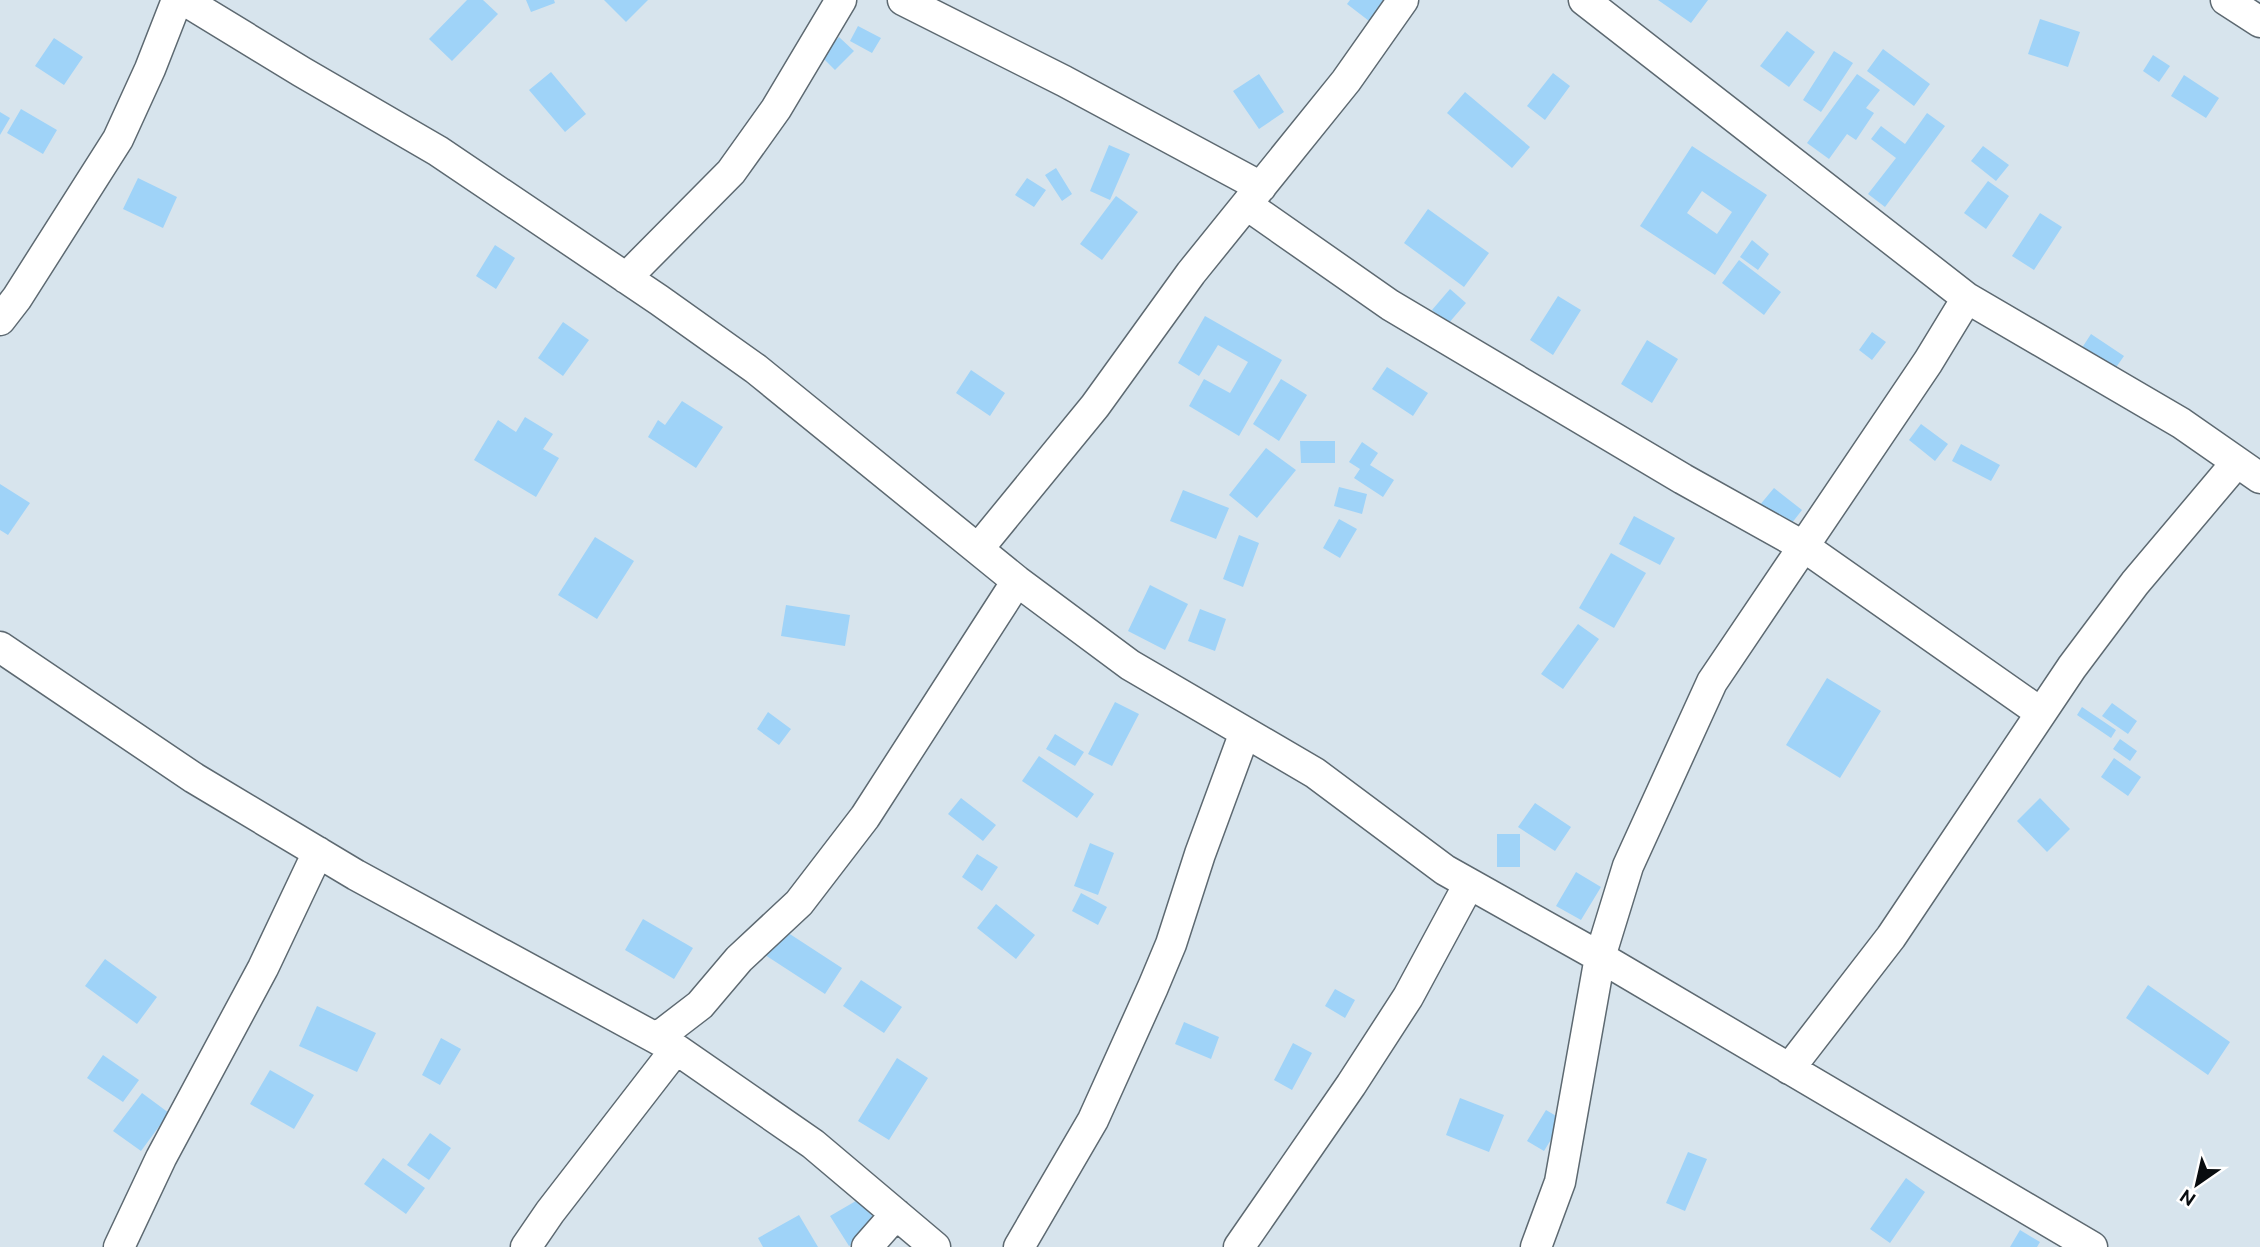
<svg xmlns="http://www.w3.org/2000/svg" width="2260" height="1247" font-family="Ubuntu,sans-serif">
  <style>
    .building { fill: #9fd3f8; fill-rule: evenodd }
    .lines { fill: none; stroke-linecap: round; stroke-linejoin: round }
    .minor-casing { stroke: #5d6971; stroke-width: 33 }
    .minor { stroke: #fff; stroke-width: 30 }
  </style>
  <rect width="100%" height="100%" fill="#d7e4ed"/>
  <path class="building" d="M467,0h16l15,14 -46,47 -23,-22z
    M526,0h28l1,3 -24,9z
    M604,0h44l-22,22z
    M1350,0h38l-15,24 -26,-20z
    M1658,0h50l-17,23z
    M2040,19l40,13 -12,35 -40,-13z
    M858,26l23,12 -9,15 -22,-12z
    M1787,31l28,21 -26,35 -29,-21z
    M839,37l15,14 -19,19 -14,-14z
    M54,38l29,19 -19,28 -29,-19z
    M1883,49l47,35 -16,22 -47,-35z
    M1834,51l19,12 -32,49 -18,-12z
    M2153,55l17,11 -11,16 -16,-11z
    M551,72l35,42 -21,18 -36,-42z
    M1553,73l17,13 -25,34 -18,-14z
    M1259,74l25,38 -25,17 -26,-38z
    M1857,74l23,16 -14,18 8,5 -18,27 -9,-6 -18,25 -22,-16z
    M2184,75l35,23 -13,20 -35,-22z
    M1465,92l65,55 -18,21 -65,-55z
    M21,109l36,21 -14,24 -36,-21z
    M0,112l10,6 -10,17z
    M1927,113l18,13 -60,81 -17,-13 28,-36 -25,-19 10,-13 24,18z
    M1109,145l21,9 -20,46 -20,-9z
    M1692,146l75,49 -52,80 -75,-49zM1702,191l30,21 -15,22 -30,-21z
    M1983,146l26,19 -13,16 -25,-20z
    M1056,168l16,26 -10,7 -17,-26z
    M138,178l39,19 -14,31 -40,-19z
    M1027,178l19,12 -12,17 -19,-12z
    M1988,181l21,15 -23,33 -22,-16z
    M1116,196l22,16 -36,48 -22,-16z
    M1428,209l61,44 -25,34 -60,-44z
    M2040,213l22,14 -28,43 -22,-14z
    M1752,240l17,14 -11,16 -18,-13z
    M495,245l20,13 -19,31 -20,-13z
    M1739,260l42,32 -17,23 -42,-32z
    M1450,289l16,14 -18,21 -16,-14z
    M1558,296l23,14 -28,45 -23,-15z
    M1205,316l77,44 -43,76 -50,-30 15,-27 26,14 18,-31 -30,-17 -19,31 -21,-13z
    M563,322l26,18 -26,36 -25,-18z
    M1872,332l14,10 -14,18 -13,-10z
    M2091,334l33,22 -14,20 -32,-22z
    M1647,340l31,19 -26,44 -31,-19z
    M1387,367l41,26 -15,23 -41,-27z
    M971,370l34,23 -15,23 -34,-23z
    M1281,379l26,16 -28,46 -26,-17z
    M682,401l41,26 -27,41 -48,-31 10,-17 7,5z
    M525,417l28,17 -10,15 16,9 -23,39 -62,-37 24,-40 18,12z
    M1921,424l27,20 -13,17 -26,-21z
    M1300,441h35v22h-34z
    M1362,442l16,11 -8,12 24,15 -11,17 -29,-19 6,-9 -11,-7z
    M1961,444l39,21 -9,16 -39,-20z
    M1266,448l30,22 -39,48 -28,-23z
    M0,484l30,19 -22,32 -8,-5z
    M1339,487l28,7 -5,20 -28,-8z
    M1774,488l28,22 -14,18 -29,-22z
    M1183,490l46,18 -13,31 -46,-18z
    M1634,516l41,22 -15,27 -41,-21z
    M1339,519l18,10 -17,29 -17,-10z
    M1239,535l20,8 -16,44 -20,-8z
    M595,537l39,24 -37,58 -39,-24z
    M1611,553l35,20 -32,55 -35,-20z
    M1150,585l38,19 -23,46 -37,-19z
    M786,605l64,10 -5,31 -64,-10z
    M1200,609l26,10 -11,32 -27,-10z
    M1578,624l21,15 -36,50 -22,-15z
    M1827,678l54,33 -41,67 -54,-33z
    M1115,702l24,12 -27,52 -24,-12z
    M2112,703l25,18 -9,13 -26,-18z
    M2082,707l34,23 -5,8 -34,-23z
    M768,712l23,17 -12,16 -22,-16z
    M1055,734l29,18 -9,14 -29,-17z
    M2120,739l17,12 -7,10 -17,-12z
    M1039,756l55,38 -17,24 -55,-37z
    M2114,758l27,19 -13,19 -27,-19z
    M961,798l35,27 -13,16 -35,-27z
    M2040,798l30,31 -23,23 -30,-31z
    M1535,803l36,24 -16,24 -37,-24z
    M1497,834h23v33h-23z
    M1090,843l24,10 -16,42 -24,-9z
    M977,854l21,13 -16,24 -20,-14z
    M1576,872l25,15 -20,33 -25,-14z
    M1081,893l26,14 -9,18 -26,-14z
    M996,904l39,31 -19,24 -39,-31z
    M643,919l50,29 -19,31 -49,-29z
    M776,925l66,43 -17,26 -66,-43z
    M105,959l52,38 -20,27 -52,-38z
    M861,980l41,27 -18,26 -41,-27z
    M2148,985l82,57 -22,33 -82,-57z
    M1335,989l20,11 -10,18 -20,-12z
    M317,1006l59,27 -19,39 -58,-26z
    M1184,1022l35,15 -8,22 -36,-15z
    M441,1038l20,11 -21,36 -18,-10z
    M1293,1043l19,10 -20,37 -18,-10z
    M103,1055l36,25 -16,22 -36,-24z
    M897,1058l31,20 -39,62 -31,-19z
    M270,1070l44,25 -20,34 -44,-25z
    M142,1093l27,20 -28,38 -28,-20z
    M1460,1098l44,17 -15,37 -43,-17z
    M1546,1110l17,10 -19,31 -17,-10z
    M430,1133l21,15 -22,32 -22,-15z
    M1688,1152l19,7 -22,52 -19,-8z
    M383,1158l42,30 -19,26 -42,-30z
    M1906,1178l19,14 -35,51 -20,-14z
    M861,1198l19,30 -31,18 -19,-30z
    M799,1215l19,32h-55l-5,-9z
    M2020,1230l20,12 -3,5h-27z"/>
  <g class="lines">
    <g class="minor-casing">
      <path id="minor" d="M184,0l118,72 136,79 221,149 97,69 261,212 113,84 185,108 130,97 155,87 492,290
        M903,0l161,81 197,106
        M1584,0l383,298 214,125 79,55
        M2226,0l34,22
        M1247,205l143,100 293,174 120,67 238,167
        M626,278l105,-106 45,-63 65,-109
        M0,320l17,-22 101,-159 32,-70 27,-69
        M978,549l117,-143 96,-133 155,-192 57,-81
        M0,647l194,131 162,97 320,174 137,95 122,103
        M657,1038l43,-33 39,-46 60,-56 66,-86 152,-236
        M1789,1069l102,-132 181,-270 63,-84 102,-121
        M119,1247l42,-89 102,-190 55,-116
        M526,1247l24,-35 126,-163
        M867,1247l29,-33
        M1019,1247l74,-127 60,-133 18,-43 29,-90 45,-122
        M1239,1247l112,-162 57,-88 61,-113
        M1536,1247l24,-65 40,-225 28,-91 84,-184 216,-320 39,-64"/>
    </g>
    <use href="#minor" class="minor"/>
  </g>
  <g transform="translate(2197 1184) rotate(214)" stroke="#ffffff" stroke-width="5" paint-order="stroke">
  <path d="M0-5L12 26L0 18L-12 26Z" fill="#080c0f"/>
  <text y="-10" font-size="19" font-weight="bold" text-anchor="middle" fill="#080c0f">N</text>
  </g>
</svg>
